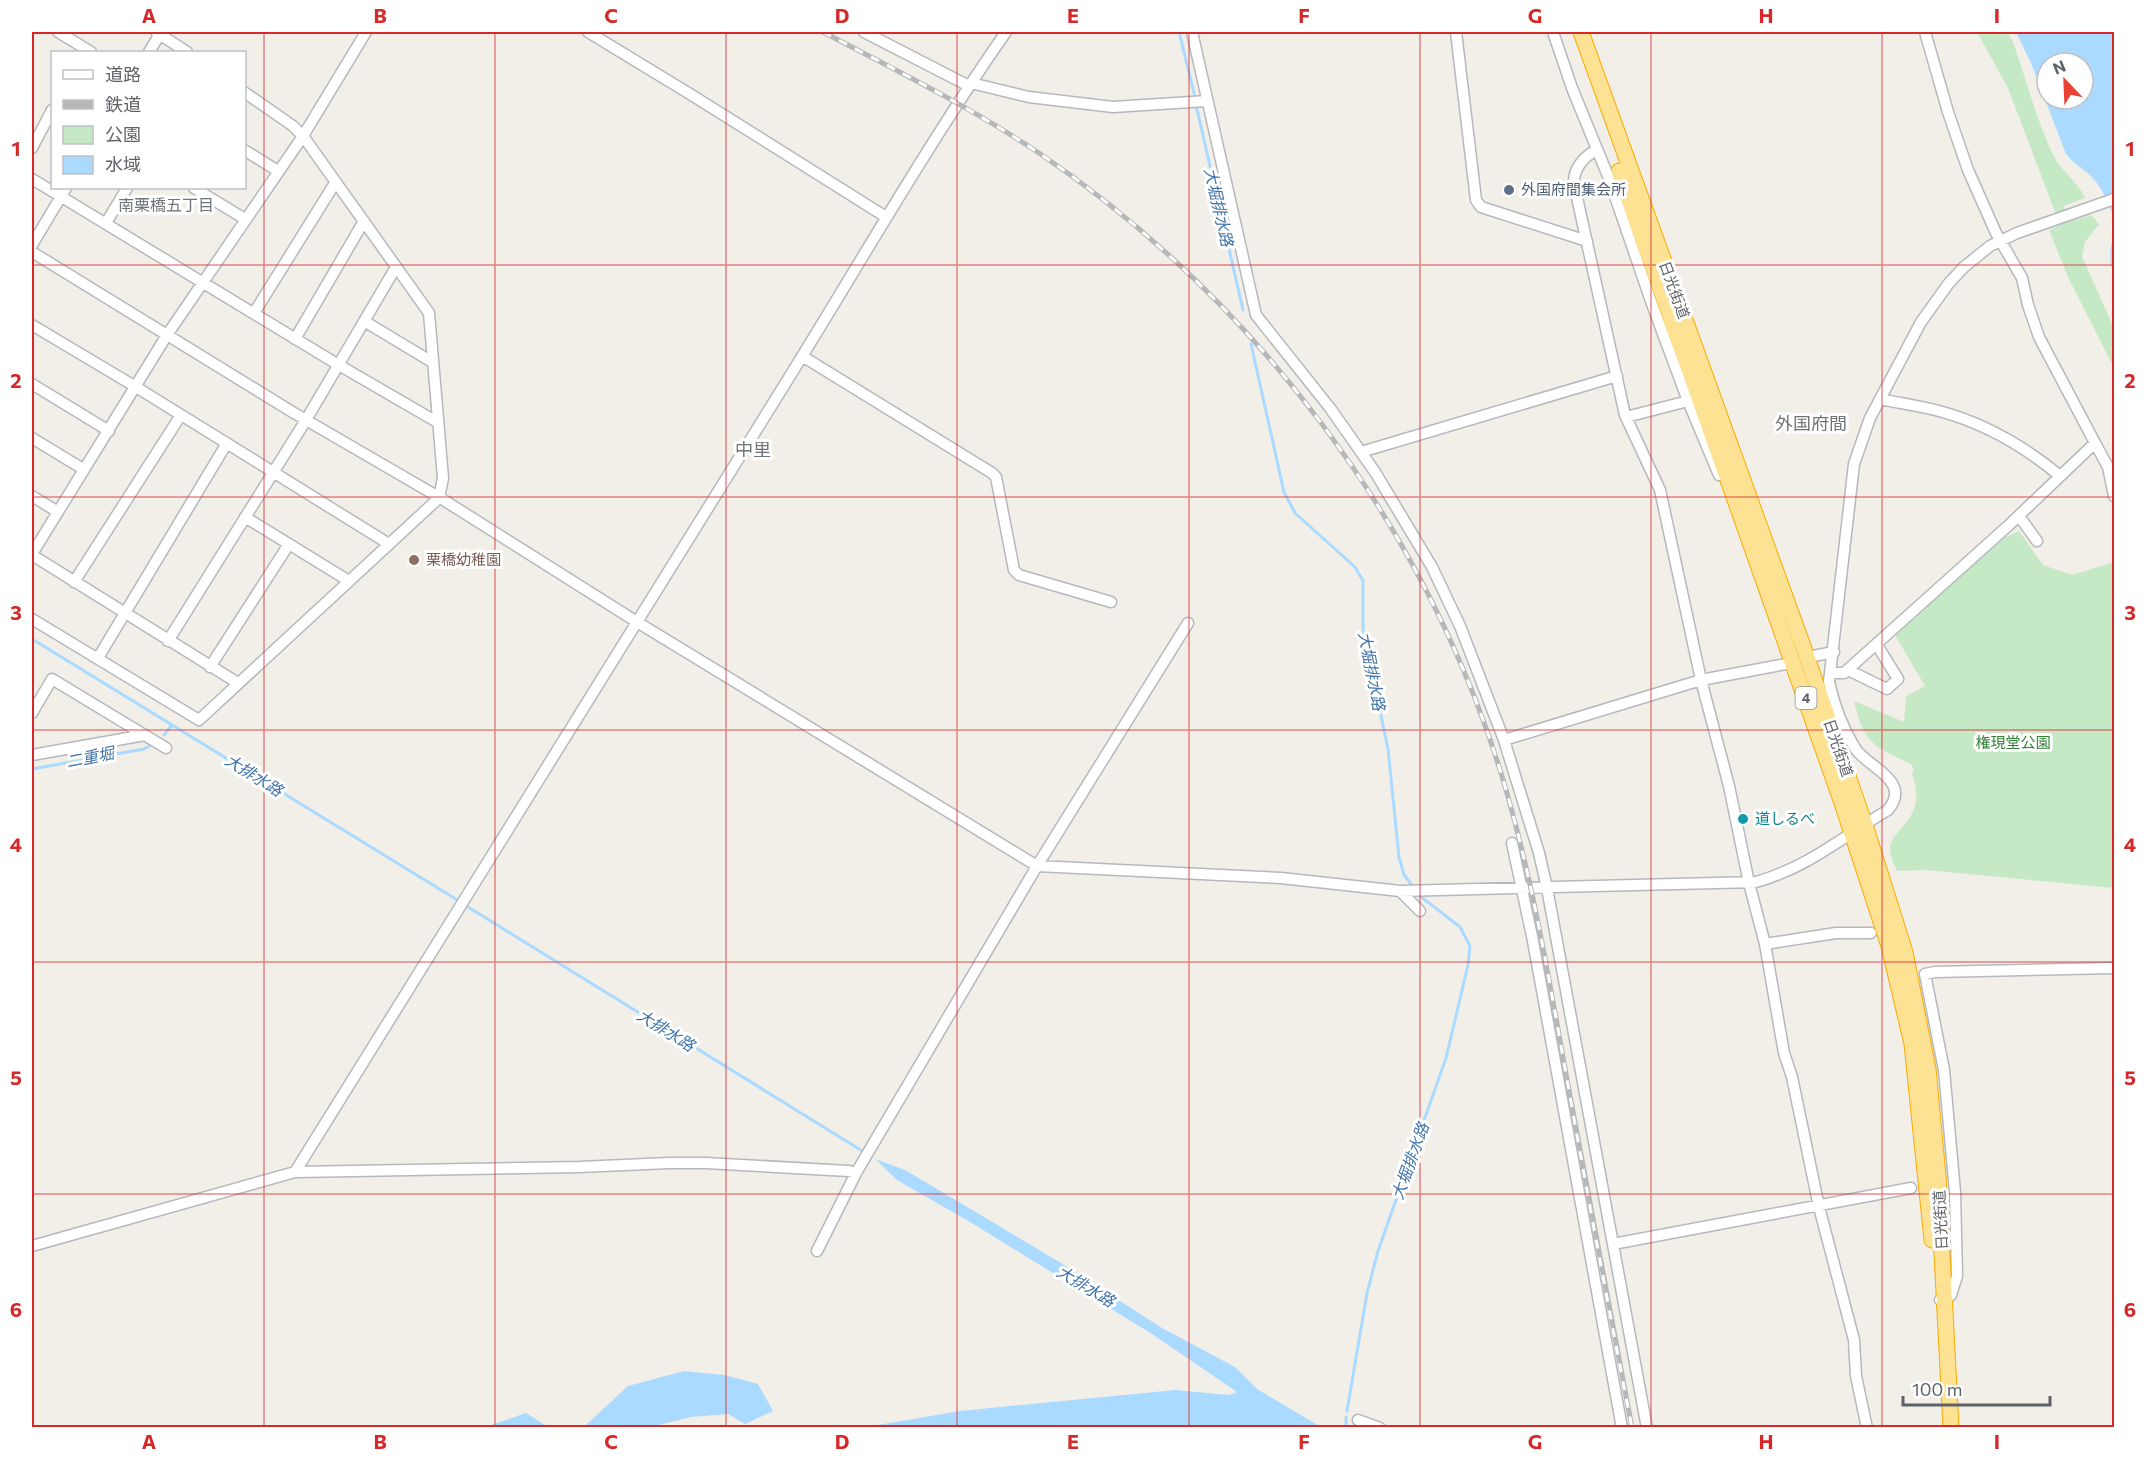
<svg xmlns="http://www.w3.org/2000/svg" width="2146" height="1459" font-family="Commissioner,'Noto Sans JP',sans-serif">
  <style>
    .green { fill: #c5e8c5 }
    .water { fill: #aadaff; fill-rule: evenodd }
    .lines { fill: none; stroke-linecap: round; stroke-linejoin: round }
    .stream { stroke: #aadaff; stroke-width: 3 }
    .minor-casing { stroke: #b5b8bc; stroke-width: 13 }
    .highway-casing { stroke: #f9ab00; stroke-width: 17 }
    .minor { stroke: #fff; stroke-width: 10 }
    .highway { stroke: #fde293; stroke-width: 15 }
    .rail-casing { stroke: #b6b7b8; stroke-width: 5 }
    .rail { stroke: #fff; stroke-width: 3; stroke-dasharray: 9; stroke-linecap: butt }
    .grid { fill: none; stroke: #d62828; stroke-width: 1.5; stroke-opacity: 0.55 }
    .service-dot { fill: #5c6f8a; stroke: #fff; stroke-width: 2 }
    .education-dot { fill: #8d6e63; stroke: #fff; stroke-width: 2 }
    .culture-dot { fill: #0f9aa8; stroke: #fff; stroke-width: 2 }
    .labels { text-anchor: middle; stroke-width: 6; stroke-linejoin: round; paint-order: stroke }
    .shield { fill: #fff; stroke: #8f9295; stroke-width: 1.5 }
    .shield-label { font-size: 14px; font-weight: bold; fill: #5f6368 }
    .service-label { font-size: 15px; fill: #4e5e75; stroke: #fff; text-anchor: start }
    .street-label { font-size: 15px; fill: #5f6368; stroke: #fff }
    .education-label { font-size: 15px; fill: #785e54; stroke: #fff; text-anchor: start }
    .park-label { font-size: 15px; fill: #348238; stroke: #fff }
    .culture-label { font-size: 15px; fill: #0d838f; stroke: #fff; text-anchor: start }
    .neighbourhood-label { font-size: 16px; fill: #70757a; stroke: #fff }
    .water-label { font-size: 16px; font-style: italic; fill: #4174aa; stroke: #fff }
    .quarter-label { font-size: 18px; fill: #70757a; stroke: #fff }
    .neatline { fill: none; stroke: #d62828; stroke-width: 2 }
    .grid-label { font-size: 20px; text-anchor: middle; font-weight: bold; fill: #d62828 }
  </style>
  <rect width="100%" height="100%" fill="#f1efe8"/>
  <path class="green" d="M1977,32h30l6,10c13,37 23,76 39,111 8,18 25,27 33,45l-22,8 6,16 22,-7 8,9 -14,18 -3,15 32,71v40l-46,-91 -19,-47 11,-5 -52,-137z
    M2019,531l24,34 29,10 42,-13v326l-188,-18 -29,1c-3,-7 -7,-15 -7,-23 1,-11 9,-16 15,-24 13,-15 14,-33 7,-50l2,-5 -3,-5c-38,-18 -47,-20 -57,-63l50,21 2,-26 19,-10 -30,-51 102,-94z"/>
  <path class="water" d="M2016,32h98v191c-3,-19 -14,-41 -30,-53 -7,-5 -12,-9 -18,-16l-35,-91zM2047,63h36v36h-36z
    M2114,232v43c-6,-16 -4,-26 0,-43z
    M875,1159l30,11 156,93 101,65 73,39 22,22 64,38h-455l94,-16 215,-21 54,5 8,-3 -85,-58 -182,-112 -73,-42z
    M684,1371l40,4 34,9 15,27 -28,13 -17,-10 -37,3 -40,10h-74l9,-2 42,-39z
    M526,1413l22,14h-62z"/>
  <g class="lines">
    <path class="stream" d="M1179,32l16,65
      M1196,105l47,205
      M1251,344l33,148 11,21 60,54 8,14v49l25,119 11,108 5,18 8,10
      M32,639l427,262
      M164,735l8,-10
      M32,769l112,-20 5,-3
      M468,907l396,245
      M1347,1411l20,-118 11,-42 68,-193 22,-93 2,-19 -10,-19 -40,-31
      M1346,1428v-11"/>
    <g class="minor-casing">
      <path id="minor" d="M58,32l33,20
        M156,32l31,20
        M588,32l102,62 196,123
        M864,32l105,54
        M1192,32l64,283 74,93 45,64 57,95 28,59 44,114 35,113 8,35 100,540
        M1456,32l20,168 5,7 106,34
        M1553,32l19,56 36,88 44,128 36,97
        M1925,32l23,80 20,58 28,63 26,45 6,27 11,32 56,106
        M149,52l11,-18
        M971,83l58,14 84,10 94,-6
        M32,148l20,-38
        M244,150l34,21
        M1597,150c-13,6 -24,19 -23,34l51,231 35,75 41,190 28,106 20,97 16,61 19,109 8,24 27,130 35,133 2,36 11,52
        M32,179l305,185 100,58
        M194,188l51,31
        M106,223l21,-35
        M32,245l34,-57
        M32,252l262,161 148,86 195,123 400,244 244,12 119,13 356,-9c53,-15 86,-45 132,-72 25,-30 -22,-43 -33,-62 -13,-21 -21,-43 -26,-66l25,-218 16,-46 51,-96 28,-39 15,-16 26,-21 27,-13 97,-34
        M254,313l81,-130
        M364,321l68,41
        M32,325l104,62 253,157
        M295,339l69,-118
        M802,356l190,117 4,4 18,93 5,5 92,27
        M32,384l77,47
        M1880,399c19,4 39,7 59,12 45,12 85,35 121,65
        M1626,417l62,-16 31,74
        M32,438l51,31
        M1361,452l256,-76
        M32,496l26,16
        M2019,516l18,25
        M245,517l104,64
        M32,554l135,-219 136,-199 63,-104
        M32,555l206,128
        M74,582l107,-167
        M32,619l167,101 240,-222 4,-20 -14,-165 -126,-177 -10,-10 -49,-34
        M168,641l138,-221 90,-153
        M1813,656l21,-4
        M98,658l129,-215
        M210,667l79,-123
        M1848,670l39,19 11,-10 -21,-34
        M1831,673h13l165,-148 86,-82 13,24 6,29
        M32,713l20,-34 114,69
        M1504,740l197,-60 85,-16
        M32,755l113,-20
        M1512,843l21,98 89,487
        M1400,891l20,20
        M1765,944l71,-11h35
        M295,1172c162,-260 322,-521 485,-780 75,-120 145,-244 226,-360
        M1613,1244l298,-56
        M32,1246l263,-74 285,-5 89,-4h37l143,8 7,2
        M817,1251l39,-78 181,-307 151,-243
        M1940,1300h5l6,-5 6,-19 -2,-84 -11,-122 -19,-96 10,-2 179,-4
        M1358,1420l22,8"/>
    </g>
    <g class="highway-casing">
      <path id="highway" d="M1581,32l223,617 61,176 40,127 23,117 10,107 13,252
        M1619,171l223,632 47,143 23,98 20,196"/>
    </g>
    <use href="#minor" class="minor"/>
    <use href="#highway" class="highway"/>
    <g class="rail-casing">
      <path id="rail" d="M823,32c73,38 147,75 216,121 216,146 385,371 462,620 30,98 47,200 65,301 21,118 43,236 66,354"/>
    </g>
    <use href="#rail" class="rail"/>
  </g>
  <path class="grid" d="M264,32v1396M495,32v1396M726,32v1396M957,32v1396M1189,32v1396M1420,32v1396M1651,32v1396M1882,32v1396M32,265h2082M32,497h2082M32,730h2082M32,962h2082M32,1194h2082"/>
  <circle class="service-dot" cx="1509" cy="190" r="6"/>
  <circle class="education-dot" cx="414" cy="560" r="6"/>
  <circle class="culture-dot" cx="1743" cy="819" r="6"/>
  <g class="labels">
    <rect class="shield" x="1795.5" y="687" width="21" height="22" rx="4.5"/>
    <g class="shield-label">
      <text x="1806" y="703">4</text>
    </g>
    <g class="service-label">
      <text x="1521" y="195">外国府間集会所</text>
    </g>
    <g class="street-label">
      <text transform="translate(1674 290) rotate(70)" y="5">日光街道</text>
      <text transform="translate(1838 748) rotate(71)" y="5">日光街道</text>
      <text transform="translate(1941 1220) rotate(-93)" y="5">日光街道</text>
    </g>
    <g class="education-label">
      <text x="426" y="565">栗橋幼稚園</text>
    </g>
    <g class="park-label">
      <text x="2013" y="748">権現堂公園</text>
    </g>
    <g class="culture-label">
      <text x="1755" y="824">道しるべ</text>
    </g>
    <g class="neighbourhood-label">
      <text x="166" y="211">南栗橋五丁目</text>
    </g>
    <g class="water-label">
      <text transform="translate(1219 207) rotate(77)" y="6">大堀排水路</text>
      <text transform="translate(1372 671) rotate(79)" y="6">大堀排水路</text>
      <text transform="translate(90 757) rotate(-11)" y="6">二重堀</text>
      <text transform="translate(254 775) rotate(32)" y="6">大排水路</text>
      <text transform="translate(666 1030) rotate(32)" y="6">大排水路</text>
      <text transform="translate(1410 1161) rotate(-70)" y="6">大堀排水路</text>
      <text transform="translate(1086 1286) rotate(31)" y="6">大排水路</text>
    </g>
    <g class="quarter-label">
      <text x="1811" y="430">外国府間</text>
      <text x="753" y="456">中里</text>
    </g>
  </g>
  <rect width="2146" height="1459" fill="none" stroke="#ffffff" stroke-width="66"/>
  <rect x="51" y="51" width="195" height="138" fill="#ffffff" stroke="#bfc1c3" stroke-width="1.5"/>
  <rect x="63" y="70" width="30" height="9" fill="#ffffff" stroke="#bfc1c3" stroke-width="1.5"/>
  <text x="105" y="81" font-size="18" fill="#5f6368">道路</text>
  <rect x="63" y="100" width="30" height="9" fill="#b6b7b8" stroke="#bfc1c3" stroke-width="1.5"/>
  <text x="105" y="111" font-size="18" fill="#5f6368">鉄道</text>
  <rect x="63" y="126" width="30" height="18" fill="#c5e8c5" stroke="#bfc1c3" stroke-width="1.5"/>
  <text x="105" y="141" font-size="18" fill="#5f6368">公園</text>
  <rect x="63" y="156" width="30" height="18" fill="#aadaff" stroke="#bfc1c3" stroke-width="1.5"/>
  <text x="105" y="171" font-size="18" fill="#5f6368">水域</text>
  <g transform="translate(2065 81) rotate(337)"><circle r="28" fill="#ffffff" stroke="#bfc1c3" stroke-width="1.5"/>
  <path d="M0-4.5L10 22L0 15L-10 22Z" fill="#ea4335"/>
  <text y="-9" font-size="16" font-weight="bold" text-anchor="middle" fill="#5f6368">N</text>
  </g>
  <path d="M1903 1396v9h147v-9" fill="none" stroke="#5f6368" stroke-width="3"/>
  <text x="1912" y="1396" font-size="18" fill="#5f6368" stroke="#ffffff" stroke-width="4.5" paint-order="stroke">100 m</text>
  <rect x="33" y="33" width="2080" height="1393" class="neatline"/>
  <g class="grid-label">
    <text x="149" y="23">A</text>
    <text x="380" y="23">B</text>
    <text x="611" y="23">C</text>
    <text x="842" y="23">D</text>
    <text x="1073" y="23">E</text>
    <text x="1304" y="23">F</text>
    <text x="1535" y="23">G</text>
    <text x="1766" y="23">H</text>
    <text x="1997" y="23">I</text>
    <text x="16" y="156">1</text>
    <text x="2130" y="156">1</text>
    <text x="16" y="388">2</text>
    <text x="2130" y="388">2</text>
    <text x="16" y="620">3</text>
    <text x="2130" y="620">3</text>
    <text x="16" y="852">4</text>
    <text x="2130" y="852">4</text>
    <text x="16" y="1085">5</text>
    <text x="2130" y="1085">5</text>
    <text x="16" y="1317">6</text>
    <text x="2130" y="1317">6</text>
    <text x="149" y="1449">A</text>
    <text x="380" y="1449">B</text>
    <text x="611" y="1449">C</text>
    <text x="842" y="1449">D</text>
    <text x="1073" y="1449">E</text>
    <text x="1304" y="1449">F</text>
    <text x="1535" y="1449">G</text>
    <text x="1766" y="1449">H</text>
    <text x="1997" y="1449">I</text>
  </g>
</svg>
